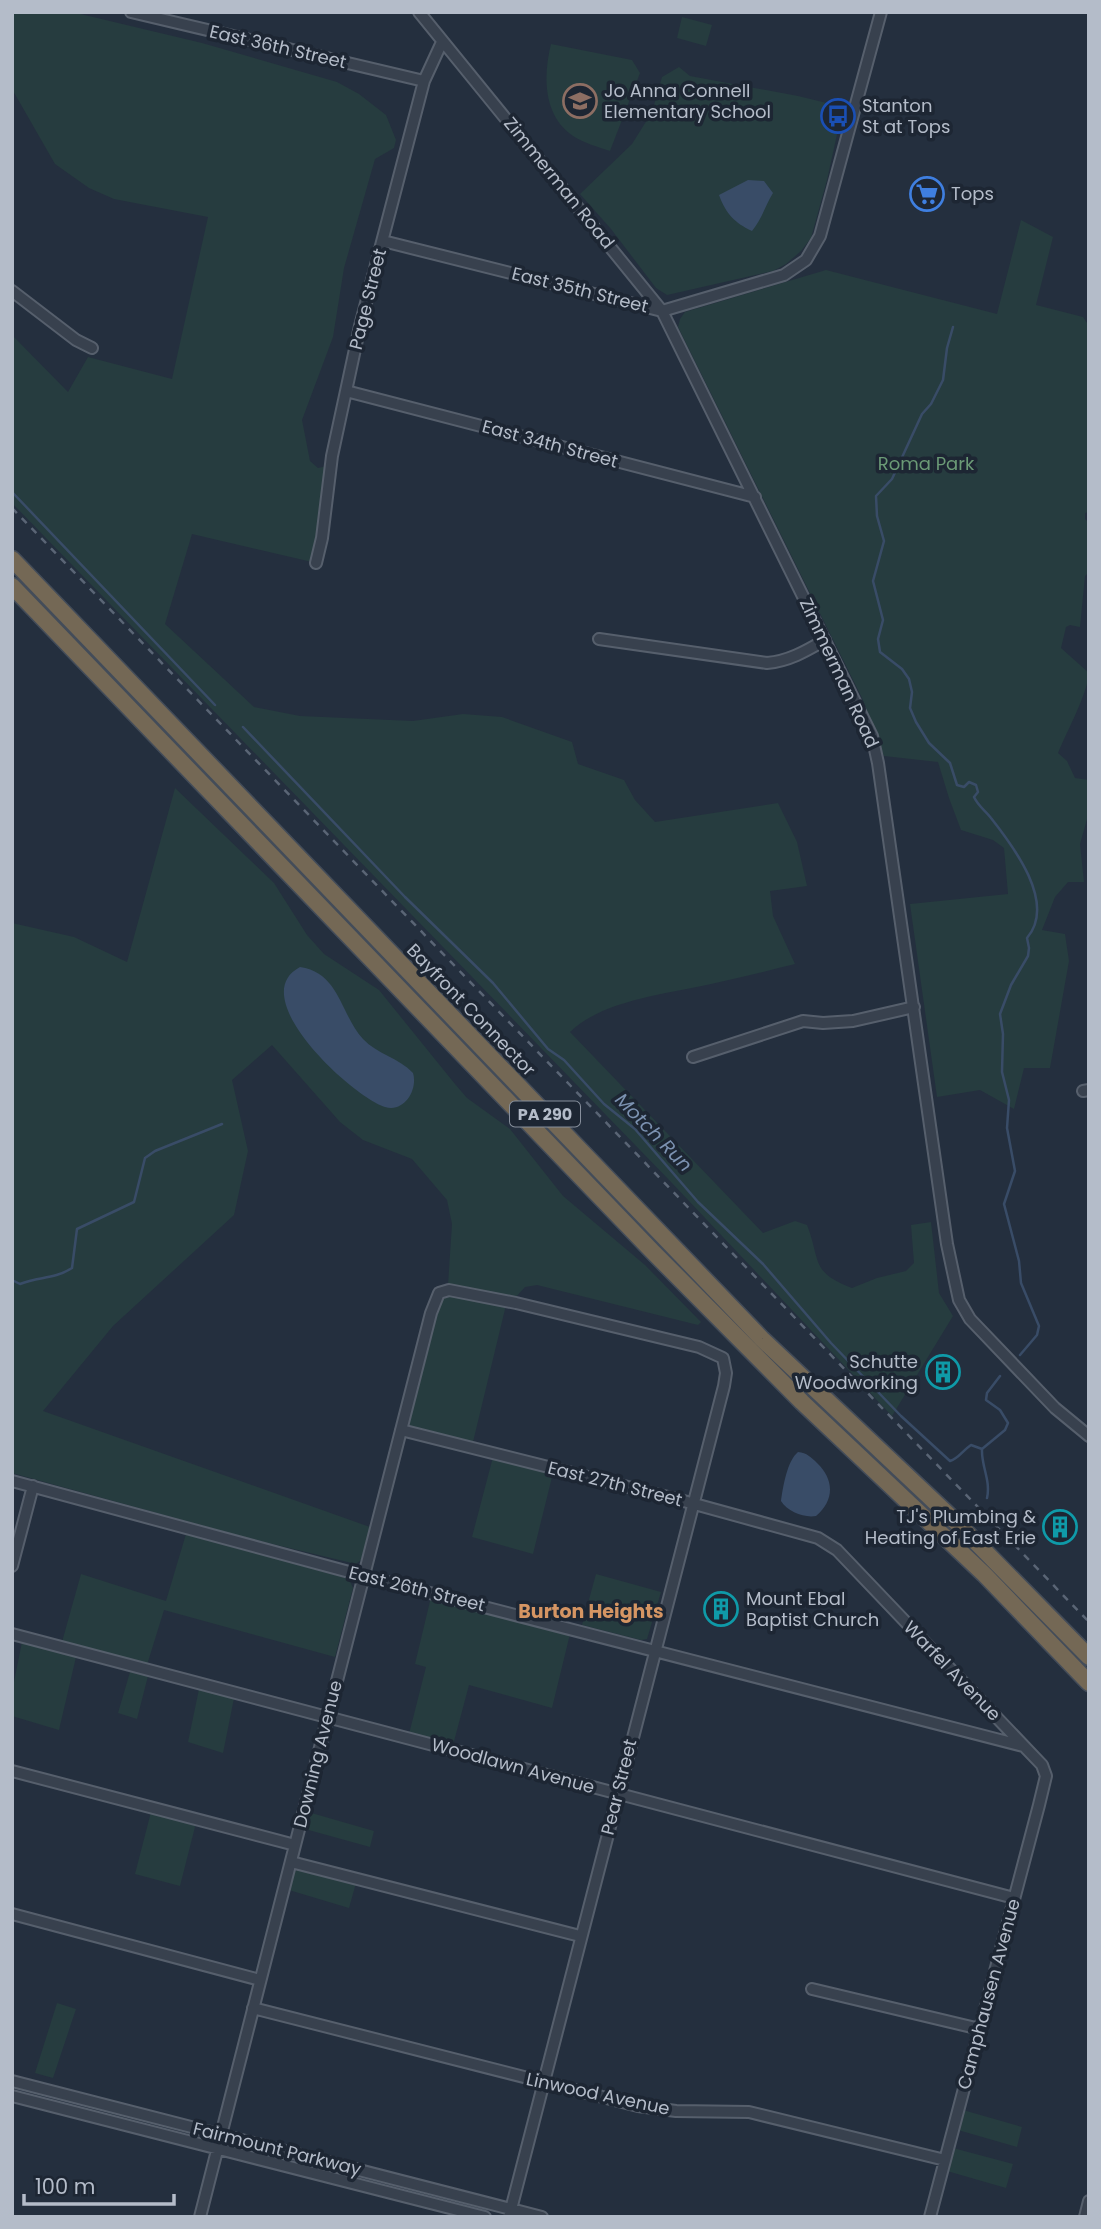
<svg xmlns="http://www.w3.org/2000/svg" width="1101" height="2229" font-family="Poppins,sans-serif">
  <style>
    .green { fill: #263c3f }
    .water { fill: #394c67 }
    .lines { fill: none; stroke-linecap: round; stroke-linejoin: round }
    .stream { stroke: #394c67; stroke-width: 2.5 }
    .minor-casing { stroke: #565f6c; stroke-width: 14 }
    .highway-casing { stroke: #434c59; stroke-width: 19 }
    .minor { stroke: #38414e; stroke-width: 10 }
    .highway { stroke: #746855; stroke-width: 16 }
    .rail { stroke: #5a6575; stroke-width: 2.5; stroke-dasharray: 7 7; stroke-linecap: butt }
    .labels { text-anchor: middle; stroke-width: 7; stroke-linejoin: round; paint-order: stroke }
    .shield { fill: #1d2633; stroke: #878f9c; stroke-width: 2 }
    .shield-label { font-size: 16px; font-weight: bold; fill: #b4bcc9 }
    .street-label { font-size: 18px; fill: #b4bcc9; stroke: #1d2633 }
    .poi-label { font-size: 18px; fill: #b4bcc9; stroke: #1d2633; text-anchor: start }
    .park-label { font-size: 18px; fill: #6b9a76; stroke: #1d2633 }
    .water-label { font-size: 19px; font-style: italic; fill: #7c92b1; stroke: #1d2633 }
    .neighbourhood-label { font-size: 19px; font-weight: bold; fill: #d59563; stroke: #1d2633 }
  </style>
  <rect width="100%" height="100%" fill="#242f3e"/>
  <path class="green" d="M12,12h60l130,31 135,39 22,12 27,21 10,25 -2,8 -19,11 -31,109 -11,69 -31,83 8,41 8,7 9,-2 -5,49 -10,47 -120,-28 -27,90 89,83 46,9 113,5 50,-7 39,3 70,25 6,22 46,16 11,20 20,22 123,-19 19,39 10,44 -37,5 3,25 22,48c-28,7 -56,14 -84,20 -44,10 -108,16 -141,48l193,201 32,-12 12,4c14,36 3,47 45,63l25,-10 29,-7 8,-8 -3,-38 20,-3 8,71 14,23 -61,100 -220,-233 -660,-680v-168l56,57 20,-35 84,22 36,-162 -94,-18 -25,-11 -34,-24 -43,-75z
    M682,17l30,8 -6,21 -29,-8z
    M551,44l81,16 8,13 -30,78c-12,-4 -26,-8 -37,-15 -30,-20 -30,-60 -22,-92z
    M679,67l11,9 108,20 45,11 -16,73 -16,58 -10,13 -15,13 -13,7 -106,24 -11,-7 -45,-59 -31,-35 52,-50 20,-32 10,-35z
    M1021,220l32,17 -17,68 47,12 6,9v186l-4,1v6l4,4v49l-4,4 -5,51 -10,-2 -4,2 -5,21 28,25c-2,22 -22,58 -31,80l9,8 8,17 14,2v32l-9,32 4,38h-16l-13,15 -13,33 23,4 4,27 -19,107h-26l-10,41 -34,-19 -43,7 -27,-193 98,-10 -4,-46 -11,-8 -32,-10 -12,-32 -11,-36 -54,-6 -22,-58 -184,-371 2,-8 5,-7 141,-42 171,44z
    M175,788l99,95 33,52 17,19 55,36 76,94 12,14 43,31 53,67 82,69 56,57 -3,3 -161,-40 -12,2 -10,11 -67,-13 4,-61 -5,-24 -35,-41 -49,-19 -23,-18 -68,-77 -40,35 16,71 -14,64 -121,111 -70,85 327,116 -9,33 -5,4 -116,-28 -228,-63v-550l62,14 53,25z
    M448,1295l58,10 -33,137 -60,-14 -5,-5 32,-121z
    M493,1457l60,16 -20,81 -61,-17z
    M186,1534l163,45 4,9 -18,69 -171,-47 -17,55 -85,-23 19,-68 85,27z
    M596,1574l65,18 -14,47 -6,1 -59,-15z
    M431,1597l139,37 -18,74 -83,-23 -16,60 -44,-11 17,-67 -11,-3z
    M22,1642l54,15 -17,73 -47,-14v-24z
    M130,1672l18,4 -11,43 -19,-6z
    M199,1689l35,9 -11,55 -35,-11z
    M151,1812l45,11 -16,63 -45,-12z
    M308,1812l66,19 -4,16 -65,-18z
    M298,1869l58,14 -7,25 -60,-18 4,-17z
    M57,2003l19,6 -23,69 -18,-5z
    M963,2110l59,17 -5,20 -59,-17z
    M953,2148l60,16 -7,24 -59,-17z"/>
  <path class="water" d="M748,180l16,1 9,12c-8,13 -11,26 -21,38 -17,-8 -26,-17 -33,-36z
    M300,967c40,6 40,47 63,72 14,15 36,19 50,34 5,16 -8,40 -28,34 -32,-10 -142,-110 -85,-140z
    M798,1452c9,1 13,5 19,11 17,16 18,37 -1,53 -12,2 -28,-4 -35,-15 2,-14 6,-40 17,-49z"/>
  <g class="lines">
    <path class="stream" d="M953,327l-6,21 -4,32 -12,24 -9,10 -30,65 -16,17 1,20 7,25 -11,40 10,39 -5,19 2,13 22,17 7,10 3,13 -2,16 6,14 13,21 21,20 7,22 7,2 5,-5 7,3 2,7 -4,5c4,9 11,13 17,21 22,28 66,85 36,120l2,10 -1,8 -17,29 -11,29 3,20 -1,38 7,28 -2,28 8,43 -11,33 15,57 2,22 18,43 -2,9 -17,20
      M12,492l203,213
      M243,727l162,170 88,86 55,66 16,11 40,44 31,25 63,73 65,62 68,79 70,73 49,45c9,-3 12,-10 21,-16l11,4
      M12,1280l8,4c19,-8 33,-4 52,-16l5,-39 57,-27 11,-44 10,-7 67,-27
      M982,1449l23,-19 3,-7 -8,-13 -14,-10 1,-7 13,-17
      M982,1449c-1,17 9,31 5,49"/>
    <g class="minor-casing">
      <path id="minor" d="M131,12l293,69
        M419,12l243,299 210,425 6,27 69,481 12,56 11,19 85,89 34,28
        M383,241l279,70 122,-36 22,-15 14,-24 61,-224
        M12,291l64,49 16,8
        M346,391l409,106
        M316,563l6,-25 10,-82 28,-130 64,-245 18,-39
        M599,639l168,24c22,-2 39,-12 58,-23
        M693,1057l110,-36 20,2 30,-2 61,-14
        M1083,1091l6,-1
        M401,1430l279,70 138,38 19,12 205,215 4,11 -7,29 -109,412
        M12,1481l352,95 659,170
        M12,1566l21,-80
        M12,1634l1002,264
        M12,1771l283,74
        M291,1862l289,74
        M12,1914l248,66
        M812,1989l168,40
        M253,2008l385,98 38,5 73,1 196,48
        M12,2081l530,136
        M12,2096l473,121
        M200,2217l231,-904 8,-20 10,-3 67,13 183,44 24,11 3,15 -2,13 -215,831
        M1085,2217l4,-16"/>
    </g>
    <g class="highway-casing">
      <path id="highway" d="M12,559l750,780 193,182 134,136
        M12,586l641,666 149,150 182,172 105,109"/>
    </g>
    <use href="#minor" class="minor"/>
    <use href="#highway" class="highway"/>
    <path class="rail" d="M12,508l1077,1114"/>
  </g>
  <defs>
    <g id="school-ring" transform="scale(1.75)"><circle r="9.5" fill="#1d2633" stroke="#8d6e63" stroke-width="1.5"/><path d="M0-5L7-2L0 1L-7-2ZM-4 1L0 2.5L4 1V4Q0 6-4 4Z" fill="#8d6e63"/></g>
    <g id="bus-ring" transform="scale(1.75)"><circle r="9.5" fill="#1d2633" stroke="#1a4fb4" stroke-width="1.5"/><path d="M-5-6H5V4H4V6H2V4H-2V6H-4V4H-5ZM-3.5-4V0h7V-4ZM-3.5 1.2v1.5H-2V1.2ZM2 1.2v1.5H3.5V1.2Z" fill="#1a4fb4"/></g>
    <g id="supermarket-ring" transform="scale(1.75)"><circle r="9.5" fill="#1d2633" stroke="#3f7fe0" stroke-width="1.5"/><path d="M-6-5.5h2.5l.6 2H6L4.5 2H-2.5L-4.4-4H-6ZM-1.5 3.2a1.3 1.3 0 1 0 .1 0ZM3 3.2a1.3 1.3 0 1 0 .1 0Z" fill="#3f7fe0"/></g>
    <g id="building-ring" transform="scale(1.75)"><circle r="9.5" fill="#1d2633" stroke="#0f9aa8" stroke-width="1.5"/><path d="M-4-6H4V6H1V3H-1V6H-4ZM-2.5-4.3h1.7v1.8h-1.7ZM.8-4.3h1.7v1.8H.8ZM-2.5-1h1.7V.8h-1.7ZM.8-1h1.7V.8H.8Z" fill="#0f9aa8"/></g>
  </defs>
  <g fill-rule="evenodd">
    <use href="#school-ring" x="580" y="101"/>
    <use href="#bus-ring" x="838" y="116"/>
    <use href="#supermarket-ring" x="927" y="194"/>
    <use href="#building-ring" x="943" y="1372"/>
    <use href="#building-ring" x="1060" y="1527"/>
    <use href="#building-ring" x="721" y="1609"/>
  </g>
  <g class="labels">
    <rect class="shield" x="510" y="1101.5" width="70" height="25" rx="5"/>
    <g class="shield-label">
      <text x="545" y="1120">PA 290</text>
    </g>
    <g class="street-label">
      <text transform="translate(278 47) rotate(13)" y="6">East 36th Street</text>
      <text transform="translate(559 183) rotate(51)" y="6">Zimmerman Road</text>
      <text transform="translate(580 290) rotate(14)" y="6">East 35th Street</text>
      <text transform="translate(368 299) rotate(-76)" y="6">Page Street</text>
      <text transform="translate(550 444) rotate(15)" y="6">East 34th Street</text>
      <text transform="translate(839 673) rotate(65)" y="6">Zimmerman Road</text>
      <text transform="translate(471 1010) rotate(46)" y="6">Bayfront Connector</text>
      <text transform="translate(615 1484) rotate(14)" y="6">East 27th Street</text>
      <text transform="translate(417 1589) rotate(14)" y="6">East 26th Street</text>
      <text transform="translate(952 1671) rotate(46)" y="6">Warfel Avenue</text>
      <text transform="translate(318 1754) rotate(-76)" y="6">Downing Avenue</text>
      <text transform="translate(513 1766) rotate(15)" y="6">Woodlawn Avenue</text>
      <text transform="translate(619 1787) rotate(-76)" y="6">Pear Street</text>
      <text transform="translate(989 1994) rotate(-75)" y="6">Camphausen Avenue</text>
      <text transform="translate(598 2094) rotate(12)" y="6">Linwood Avenue</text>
      <text transform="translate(277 2149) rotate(14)" y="6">Fairmount Parkway</text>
    </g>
    <g class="poi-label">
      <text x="604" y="97">Jo Anna Connell<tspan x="604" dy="21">Elementary School</tspan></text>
      <text x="862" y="112">Stanton<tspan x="862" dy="21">St at Tops</tspan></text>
      <text x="951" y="200">Tops</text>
      <text x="918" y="1368" text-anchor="end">Schutte<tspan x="918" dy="21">Woodworking</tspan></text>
      <text x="1036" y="1523" text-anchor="end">TJ's Plumbing &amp;<tspan x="1036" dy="21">Heating of East Erie</tspan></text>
      <text x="746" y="1605">Mount Ebal<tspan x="746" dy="21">Baptist Church</tspan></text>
    </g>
    <g class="park-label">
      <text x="926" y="470">Roma Park</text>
    </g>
    <g class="water-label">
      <text transform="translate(654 1132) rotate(46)" y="7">Motch Run</text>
    </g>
    <g class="neighbourhood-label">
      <text x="591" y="1618">Burton Heights</text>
    </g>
  </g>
  <rect width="1101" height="2229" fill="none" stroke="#b4bcc9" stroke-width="28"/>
  <path d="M24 2194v10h150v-10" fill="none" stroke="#b4bcc9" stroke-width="3.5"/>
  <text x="35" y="2194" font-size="21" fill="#b4bcc9" stroke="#1d2633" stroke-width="5" paint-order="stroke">100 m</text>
</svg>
